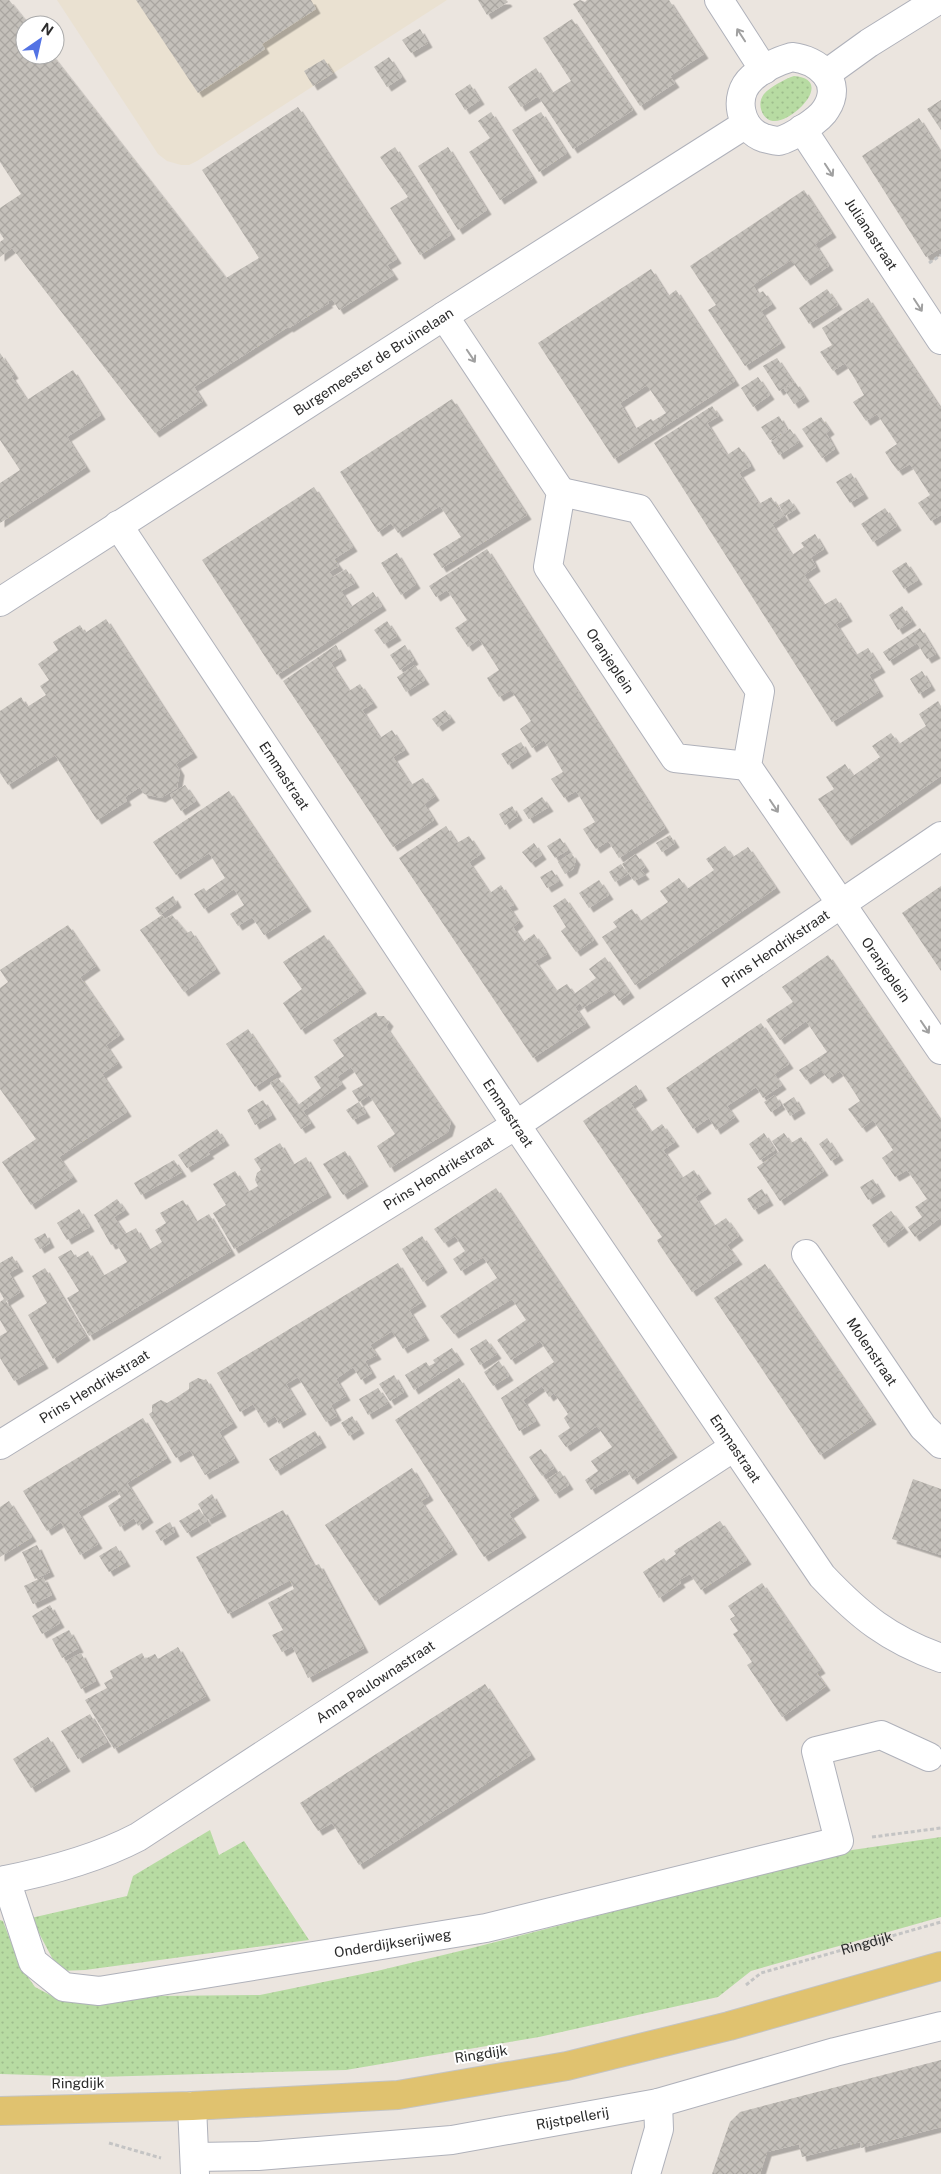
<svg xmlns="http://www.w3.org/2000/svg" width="941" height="2174" font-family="'Public Sans',sans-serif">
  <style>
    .education { fill: #eae1d1 }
    .grass { fill: url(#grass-dots) }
    .building { fill: url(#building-cross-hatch); fill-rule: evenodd; filter: url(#shadow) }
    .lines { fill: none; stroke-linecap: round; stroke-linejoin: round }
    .minor-casing { stroke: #afb1ba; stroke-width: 30 }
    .major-casing { stroke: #c4c4c4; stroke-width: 30 }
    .path { stroke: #c4c4c4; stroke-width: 3; stroke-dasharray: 4 2.5; stroke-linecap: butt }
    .minor { stroke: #fff; stroke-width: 28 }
    .major { stroke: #e0c26f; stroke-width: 28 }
    .oneway { stroke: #a0a0a0 }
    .labels { text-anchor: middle; stroke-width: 4; stroke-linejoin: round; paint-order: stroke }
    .street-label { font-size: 14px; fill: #2b2b2b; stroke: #fff }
  </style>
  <defs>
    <pattern id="grass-dots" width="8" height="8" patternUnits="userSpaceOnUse" patternTransform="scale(1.25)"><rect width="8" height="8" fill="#b7dba2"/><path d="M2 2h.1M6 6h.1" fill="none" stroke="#9ebc8c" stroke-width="1.8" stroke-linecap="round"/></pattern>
    <pattern id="building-cross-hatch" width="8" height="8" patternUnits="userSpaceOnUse" patternTransform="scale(1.25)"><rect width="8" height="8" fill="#c4c0ba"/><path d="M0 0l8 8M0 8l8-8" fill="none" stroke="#a9a5a0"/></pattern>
    <filter id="shadow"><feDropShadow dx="4.5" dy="4.5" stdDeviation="0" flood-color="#0004"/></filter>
  </defs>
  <rect width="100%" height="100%" fill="#ebe5df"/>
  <path class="education" d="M57,0h390l-250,161 -8,4h-8l-14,-4 -9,-7z"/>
  <path class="grass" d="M794,76c40,3 2,44 -19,45 -13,0 -19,-17 -11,-27 6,-7 21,-15 30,-18z
    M210,1830l9,25 25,-14 65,99 -224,30 -26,1 -28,-53 96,-22 6,-20z
    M941,1837v80l-190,54 -33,26 -179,40 -193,33 -249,7 -97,-3v-154l3,1 17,45 15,21 19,10 206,-2 117,-24 87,-21 388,-100z"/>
  <path class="building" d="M0,0h9l20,25h-4v30h27l174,223 33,-20 -57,-88 96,-63 99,152 -10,6 7,10 -55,35 -7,-11 -5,3 2,1 -40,25 -1,-1 -94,60 9,14 -48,32 -143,-185 -12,9v-15l4,-3 -4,-6v-25l21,-14 -21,-32z
    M136,0h175l5,9 -54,35 3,5 -67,44z
    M478,0h28l2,2 -21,13z
    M580,0l5,2 2,-2h82l35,54 -34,22 5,7 -35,23 -67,-102z
    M572,19l61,91 -60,39 -35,-53 -17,11 -13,-20 28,-19 16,25 19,-12 -28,-43z
    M420,29l8,14 -17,10 -9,-13z
    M389,57l13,20 -15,10 -13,-20z
    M324,59l9,14 -20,13 -9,-15z
    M470,84l10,16 -15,10 -10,-16z
    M941,100v30l-14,-21z
    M491,112l42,66 -33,22 -31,-48 21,-14 -12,-17z
    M541,112l26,41 -28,19 -27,-42z
    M919,118l22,35v95l-15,9 -64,-101z
    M395,147l56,88 -31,20 -30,-47 18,-11 -28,-40z
    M448,147l39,63 -29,20 -40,-64z
    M804,190l28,43 -17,11 14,22 -23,15 -15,-21 -38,25 5,9 5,-3 9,13 -11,7 20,32 -36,23 -37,-56 8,-5 -26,-39z
    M651,269l17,27 8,-6 59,91 -121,78 -76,-116zM647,385l19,28 -13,8 -2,-2 -16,10 -15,-26z
    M827,289l11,16 -29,19 -10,-16z
    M868,298l73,111v106l-10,6 -13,-18 12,-8 -20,-31 -12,7 -6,-8 -7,-11 12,-8 -20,-30 -11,7 -13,-19 11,-7 -9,-16 -10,-16 -12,8 -13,-19 12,-7 -10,-17z
    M0,353l14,21 -3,2 16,24 46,-30 28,45 -34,22 19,30 -86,56v-40l20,-13 -20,-30z
    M777,358l16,24 -14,9 -16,-25z
    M758,377l12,18 -17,12 -12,-19z
    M795,382l10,15 -11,7 -10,-15z
    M452,399l75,116 -85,53 -9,-14 28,-17 -21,-31 -42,27 -7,-10 -13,9 -38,-60z
    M712,406l7,10 -12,7 20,32 12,-8 7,10 5,9 -12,7 20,31 12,-7 13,19 -12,8 20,31 12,-8 -3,-4 14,-9 9,15 -13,8 5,10 -12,8 20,30 12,-7 12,19 -12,7 20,31 12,-7 13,20 -12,7 10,17 -47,30 -178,-279z
    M779,416l8,14 -17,10 -9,-13z
    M821,417l9,13 -4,3 9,16 -13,9 -20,-29z
    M790,429l9,13 -20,13 -8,-13z
    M851,473l13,21 -14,9 -14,-21z
    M314,487l39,60 -19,12 5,7 -10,6 4,5 13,-8 9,14 -14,8 10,16 22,-15 9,14 -105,69 -75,-115z
    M789,499l7,10 -11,7 -6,-11z
    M885,508l12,18 -24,16 -12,-18z
    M487,549l178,279 -46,30 -11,-17 -12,8 -13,-20 12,-7 -9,-15 -10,-16 -12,7 -13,-19 12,-7 -19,-32 -12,8 -12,-19 11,-8 -20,-31 -12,7 -6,-9 -6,-10 12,-8 -20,-31 -11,8 -13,-19 12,-8 -20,-30 -11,7 -7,-11z
    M397,553l19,31 -15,11 -20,-32z
    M906,562l12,18 -14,9 -12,-18z
    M902,606l10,15 -14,9 -9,-15z
    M106,619l87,134 -17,11 4,7 -3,17 -16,10 -17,-4 -4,-7 -15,10 2,4 -30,19 -42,-65 -47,30 -8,-12v-62l21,-14 6,10 19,-12 -6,-9 9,-6 -11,-16 20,-14 -5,-8 27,-17 5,8z
    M387,621l10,15 -13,8 -10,-14z
    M920,628l16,26 -9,5 -10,-16 -28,18 -6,-9z
    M336,645l6,11 -11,7 18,28 11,-7 13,19 -11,7 18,28 12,-8 13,20 -12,7 18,28 12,-7 12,18 -11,8 10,16 -41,27 -110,-166z
    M405,645l9,15 -14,10 -10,-15z
    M415,665l10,15 -19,12 -9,-15z
    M922,671l9,15 -12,8 -9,-15z
    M938,701l3,5v70l-94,65 -29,-42 16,-10 -8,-12 19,-13 8,12 27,-19 -8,-11 19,-13 8,11 27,-18 -7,-12z
    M445,710l6,8 -13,9 -6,-8z
    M521,742l6,10 -19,13 -7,-11z
    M185,785l11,16 -15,10 -11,-16z
    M229,791l78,116 -43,28 -12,-18 -14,9 -8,-12 14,-9 -10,-16 -30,20 -10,-15 10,-6 2,3 19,-13 -16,-25 -33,22 -23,-33z
    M542,797l7,10 -20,12 -6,-9z
    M512,806l6,10 -13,9 -6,-11z
    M446,826l11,17 12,-7 12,18 -12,8 21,31 11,-8 13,20 -5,2 10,15 -6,5 10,15 11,-8 7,10 6,10 -12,7 21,30 11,-7 7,10 22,-16 -7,-9 16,-12 25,36 -11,8 -8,-11 -28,18 -3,-5 -5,4 11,16 -53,35 -134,-200z
    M670,835l5,8 -13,9 -6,-9z
    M560,838l8,12 -13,8 -8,-12z
    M534,843l8,12 -11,8 -9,-11z
    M725,846l8,11 15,-10 28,41 -141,97 -33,-48 15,-10 -4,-5 19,-13 8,12 28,-19 -8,-11 19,-13 8,11 27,-19 -8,-11z
    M571,853l5,7 -3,9 -8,5 -7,-12z
    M636,854l9,13 -4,3 4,5 -11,6 -12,-17z
    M621,864l7,10 -13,8 -6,-10z
    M552,870l7,11 -12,7 -7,-11z
    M599,880l10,15 -20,13 -10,-15z
    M941,886v85l-39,-58z
    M173,896l4,7 -17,12 -5,-7z
    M565,898l29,42 -18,12 -15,-21 5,-4 -13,-21z
    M162,915l3,4 7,-4 15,18 4,-2 25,38 -32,23 -44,-62z
    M68,925l28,41 -16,11 40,58 -14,10 12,18 -16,11 25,38 -68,45 14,20 -42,28 -29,-43 34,-23 -36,-50v-101l8,-6 -8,-12z
    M324,935l38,54 -61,41 -18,-27 19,-14 -19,-27z
    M828,955l113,166v99l-1,-2 -25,19 -7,-10 14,-10 -7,-10 12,-8 -20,-29 -12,7 -13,-19 11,-8 -20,-30 -11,8 -8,-11 -6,-8 12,-8 -11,-17 -9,-13 -12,8 -7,-9 -15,10 -7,-10 28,-18 -21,-31 -26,19 -14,-20 27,-18 -11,-15z
    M376,1012l2,4h6l5,6 -3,5 65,95 -3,10 -58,36 -13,-22 18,-12 -26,-39 -10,7 7,11 -13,7 -7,-10 13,-8 -7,-11 11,-6 -12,-18 -14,10 5,7 -39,27 8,12 -10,6 -31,-46 8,-5 20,27 23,-17 -7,-11 30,-21 -11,-16z
    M761,1023l28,41 -15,10 8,11 -19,13 -7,-11 -29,19 8,11 -19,13 -7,-12 -16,11 -27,-41z
    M248,1029l29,43 -22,15 -29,-43z
    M636,1085l7,11 -12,8 10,13 10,15 11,-8 13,18 -12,8 19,28 12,-8 7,11 6,8 -12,8 19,29 12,-8 13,18 -12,9 11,15 -46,32 -33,-48 -2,-4 5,-3 -79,-116z
    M775,1095l6,10 -10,7 -7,-10z
    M794,1097l7,12 -11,7 -7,-12z
    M263,1100l9,15 -17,10 -8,-15z
    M217,1129l8,12 -17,11 2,2 -23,14 -9,-13z
    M764,1133l11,17 -15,10 -11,-16z
    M784,1133l7,10 10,-6 23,34 -44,30 -23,-34 22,-15 -7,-11z
    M827,1138l12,18 -8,5 -12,-17z
    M280,1143l13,22 13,-8 21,36 -93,56 -21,-36 13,-8 -13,-21 22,-13 13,21 10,-6 -3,-6 2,-7 4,-3 -7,-11z
    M345,1151l19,31 -21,13 -20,-31z
    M174,1160l8,12 -41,23 -7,-12z
    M873,1179l8,13 -13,8 -8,-13z
    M496,1188l177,265 -40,27 -7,-11 -35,21 -6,-10 13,-9 -7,-10 21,-14 -15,-21 -31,21 -8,-11 12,-8 -6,-10 4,-4 -14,-21 -5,4 -7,-11 -19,14 13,21 -17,10 -18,-33 53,-36 -14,-21 -29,19 -14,-20 29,-20 -14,-21 -58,35 -14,-18 57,-38 -14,-21 -22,14 -8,-12 12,-8 -10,-15 -11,7 -10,-14z
    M762,1189l7,12 -15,9 -7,-11z
    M117,1199l8,11 -11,7 11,17 11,-6 13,22 13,-8 -7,-12 11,-7 -6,-10 23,-13 13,22 13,-8 22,37 -142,85 -22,-38 12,-7 -21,-34 13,-7 5,8 12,-7 15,25 24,-14 -11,-19 -5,2 -17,-30z
    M79,1209l11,18 -23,13 -10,-17z
    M891,1211l13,17 -20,15 -12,-18z
    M45,1233l5,10 -10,6 -6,-10z
    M422,1236l21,32 -20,14 -21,-33z
    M12,1256l7,11 -10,6 11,19 -14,9 38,63 -30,17 -14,-23v-22l7,-4 -7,-12v-18l4,-3 -4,-7v-29z
    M398,1263l24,39 -13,8 16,26 -22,13 -11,-18 -22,14 7,10 -12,6 7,12 -11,7 -8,-13 -17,12 10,17 -15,9 6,11 -11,6 -28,-45 -12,7 16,26 -23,14 -4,-8 -11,7 -11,-19 -13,8 -23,-39z
    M765,1264l107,156 -52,35 -106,-157z
    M45,1268l41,68 -33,23 -25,-44 19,-12 -15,-27z
    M486,1339l11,15 -17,11 -10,-16z
    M452,1348l8,12 -46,30 -9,-15 21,-13 3,4 6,-3 -2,-3z
    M499,1361l10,15 -16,10 -9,-14z
    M394,1375l10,17 -14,9 -11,-17z
    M198,1378l6,2 2,-1 27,44 -14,9 16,26 -30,17 -15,-25 -14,8 -27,-44 3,-2v-7l9,-5 6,3 10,-6 12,-8v-6z
    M459,1378l76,118 -26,18 13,19 -38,24 -89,-137z
    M378,1388l10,15 -20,12 -9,-16z
    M352,1416l8,13 -11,7 -8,-13z
    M143,1418l24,40 -40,25 22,35 -11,8 -4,-8 -14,9 -12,-21 13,-9 -5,-8 -38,23 20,32 -18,11 -19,-33 -14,9 -24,-40z
    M315,1431l7,12 -46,28 -7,-12z
    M541,1449l13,19 -12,8 -13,-19z
    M412,1468l17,28 -8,5 32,49 -78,51 -50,-76z
    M560,1471l9,14 -14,9 -9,-14z
    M913,1479l28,10v66l-49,-16z
    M212,1494l10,18 -15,8 -9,-16z
    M9,1501l23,36 -32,20v-50z
    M199,1509l8,12 -20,12 -8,-12z
    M283,1510l31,56 5,-2 45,84 -56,30 -16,-32 -10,6 -10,-17 11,-5 -15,-27 26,-14 -4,-9 -62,34 -32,-57z
    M720,1521l27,39 -46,30 -11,-16 -11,6 2,3 -22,15 -16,-26 21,-14 2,3 10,-7 -2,-3z
    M170,1522l5,10 -14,9 -6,-10z
    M37,1545l13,27 -15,7 -13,-27z
    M116,1546l10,16 -17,10 -10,-16z
    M43,1577l9,18 -19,9 -9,-18z
    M762,1583l59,86 -5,3 10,14 -44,31 -35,-52 5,-3 -19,-28 5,-3 -8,-12 5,-3 -7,-10z
    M50,1605l10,18 -18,11 -10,-18z
    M69,1630l10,18 -17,10 -10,-19z
    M178,1647l28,49 -92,53 -29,-49 22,-12 -3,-5 9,-5 -3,-7 32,-18 3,6 10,-5 3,5z
    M81,1653l15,28 -15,8 -15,-28z
    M485,1684l46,71 -172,110 -27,-42 -14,8 -18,-28z
    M90,1714l17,28 -29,17 -17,-28z
    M48,1737l18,30 -35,21 -18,-29z
    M941,2060v67l-80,21 -1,-6 -58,15 -3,-13 -32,8 -7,22h-48l18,-52 10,-10z"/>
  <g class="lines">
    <g class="minor-casing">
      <g id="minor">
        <path d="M719,0l45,70"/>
        <path d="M792,57c26,3 52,24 34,52 -6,11 -35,29 -47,32 -4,0 -11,-2 -15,-3 -24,-8 -32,-42 -12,-60 11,-10 26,-17 40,-21z"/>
        <path d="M826,74l43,-31 69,-43"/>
        <path id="s2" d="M802,129l139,211"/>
        <path id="s3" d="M444,316l117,176 -13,75 127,191 72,8"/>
        <path id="s4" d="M561,492l78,17 121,182 -13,75 194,284"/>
        <path id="s5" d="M118,525l398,600 306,451c38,40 66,63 119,82"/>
        <path id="s6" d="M0,602l444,-286 302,-192"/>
        <path id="s7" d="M806,1254l117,173 18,17"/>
        <path id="s8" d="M0,1445l516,-320 425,-289"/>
        <path id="s9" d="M6,1880l27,82 31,25 35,4 387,-63 353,-87 -23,-90 65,-16 48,22"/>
        <path id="s10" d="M0,1881c47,-9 96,-22 138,-44l596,-390"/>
        <path d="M192,2106l3,68"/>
        <path id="s11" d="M195,2157l63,-1 194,-16 206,-37 177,-51 106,-26"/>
        <path d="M646,2174l13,-45 -1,-26"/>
      </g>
    </g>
    <g class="major-casing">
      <path id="major" d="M0,2111l192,-5 206,-11 169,-29 162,-40 212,-60"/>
    </g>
    <g class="path">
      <path d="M929,263l12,-8"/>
      <path d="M872,1837l69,-9"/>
      <path id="s1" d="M746,1985l15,-12 180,-51"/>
      <path d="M109,2143l52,15"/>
    </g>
    <use href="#minor" class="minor"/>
    <use href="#major" class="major"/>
  </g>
  <defs><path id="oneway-shaft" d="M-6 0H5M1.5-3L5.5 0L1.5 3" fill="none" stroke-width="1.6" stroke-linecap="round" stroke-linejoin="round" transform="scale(1.25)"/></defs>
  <g class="oneway">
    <use href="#oneway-shaft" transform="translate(741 35) rotate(-123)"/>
    <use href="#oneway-shaft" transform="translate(829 170) rotate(57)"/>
    <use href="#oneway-shaft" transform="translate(918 305) rotate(57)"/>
    <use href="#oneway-shaft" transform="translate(471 356) rotate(56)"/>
    <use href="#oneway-shaft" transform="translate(774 806) rotate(56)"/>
    <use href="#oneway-shaft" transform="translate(925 1027) rotate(56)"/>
  </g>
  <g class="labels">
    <g class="street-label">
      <text dy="5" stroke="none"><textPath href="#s2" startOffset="126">Julianastraat</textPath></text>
      <text dy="5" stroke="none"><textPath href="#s6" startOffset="444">Burgemeester de Bruïnelaan</textPath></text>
      <text dy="5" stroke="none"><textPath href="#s3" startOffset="400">Oranjeplein</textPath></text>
      <text dy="5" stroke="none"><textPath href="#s5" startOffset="301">Emmastraat</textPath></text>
      <text dy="5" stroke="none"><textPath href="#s8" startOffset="921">Prins Hendrikstraat</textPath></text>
      <text dy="5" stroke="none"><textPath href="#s4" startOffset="621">Oranjeplein</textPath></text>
      <text dy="5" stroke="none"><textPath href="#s5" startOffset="706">Emmastraat</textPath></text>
      <text dy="5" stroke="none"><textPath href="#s8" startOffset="516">Prins Hendrikstraat</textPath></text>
      <text dy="5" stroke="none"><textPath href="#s7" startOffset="118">Molenstraat</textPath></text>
      <text dy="5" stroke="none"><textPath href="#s8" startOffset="111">Prins Hendrikstraat</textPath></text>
      <text dy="5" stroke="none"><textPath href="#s5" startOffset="1111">Emmastraat</textPath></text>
      <text dy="5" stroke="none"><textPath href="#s10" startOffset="429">Anna Paulownastraat</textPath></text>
      <text dy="5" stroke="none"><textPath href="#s9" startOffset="459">Onderdijkserijweg</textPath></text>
      <text dy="5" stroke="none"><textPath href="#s1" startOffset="129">Ringdijk</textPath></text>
      <text transform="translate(481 2054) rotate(-9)" y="5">Ringdijk</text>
      <text transform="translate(78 2083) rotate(-1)" y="5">Ringdijk</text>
      <text dy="5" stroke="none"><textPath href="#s11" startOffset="380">Rijstpellerij</textPath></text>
    </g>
  </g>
  <g transform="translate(40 40) rotate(34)"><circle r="24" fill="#ffffff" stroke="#aaaaaa"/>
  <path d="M0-4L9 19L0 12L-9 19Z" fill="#5373e4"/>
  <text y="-8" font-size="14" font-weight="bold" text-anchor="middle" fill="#2b2b2b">N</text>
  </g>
</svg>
